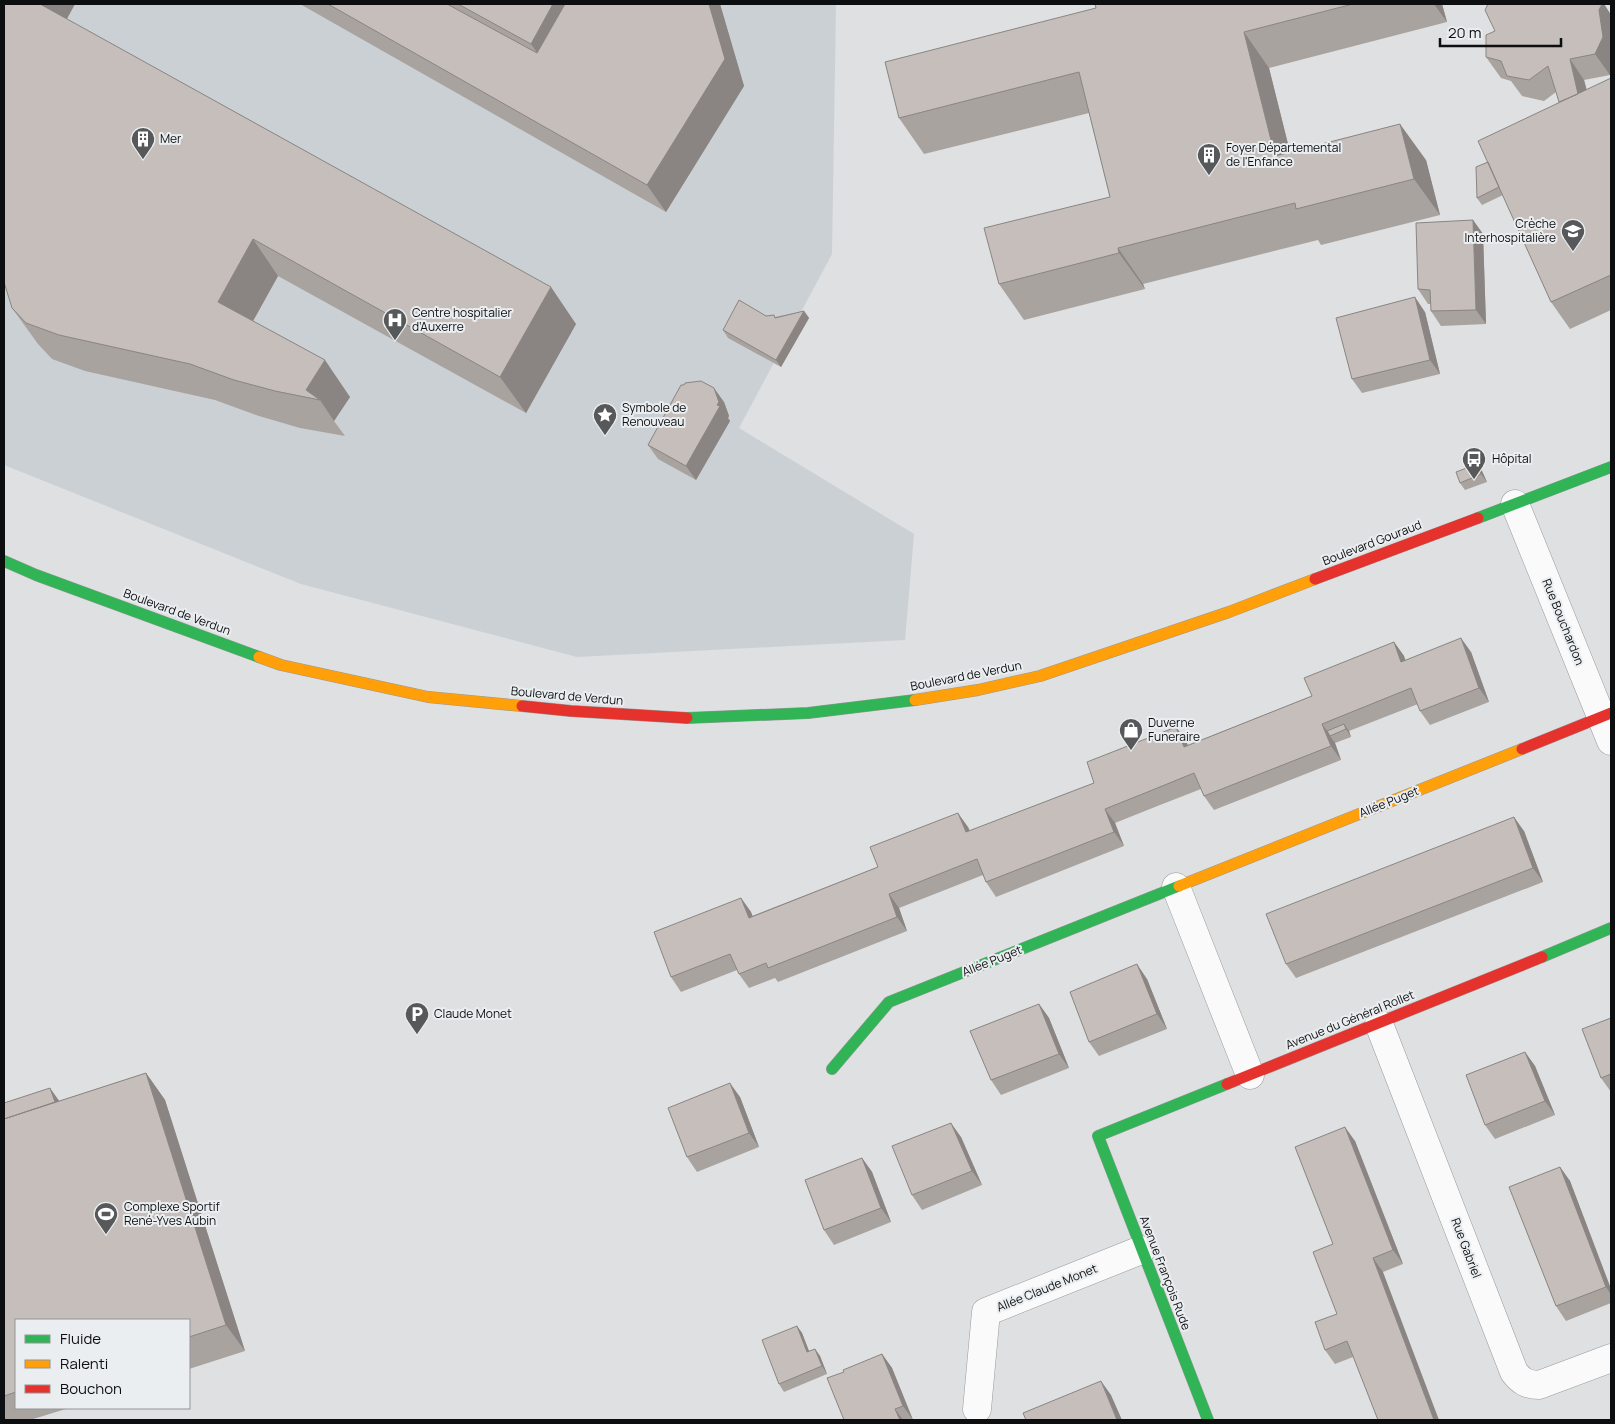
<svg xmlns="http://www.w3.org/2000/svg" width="1615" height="1424" font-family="Manrope,sans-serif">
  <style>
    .built { fill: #cad0d4 }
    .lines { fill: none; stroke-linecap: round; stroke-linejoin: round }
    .street-casing { stroke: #98999a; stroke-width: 29 }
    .fast-casing { stroke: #98999a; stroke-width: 12 }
    .slow-casing { stroke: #98999a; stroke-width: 12 }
    .jam-casing { stroke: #98999a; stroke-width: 12 }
    .street { stroke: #fafafb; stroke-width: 28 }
    .fast { stroke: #30b455; stroke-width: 11 }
    .slow { stroke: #ff9f0a; stroke-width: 11 }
    .jam { stroke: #e5322d; stroke-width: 11 }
    .wall { fill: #a9a3a0 }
    .shaded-wall { fill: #8a8582 }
    .building { fill: #c5beba; stroke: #8a8582 }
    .labels { text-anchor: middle; stroke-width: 4; stroke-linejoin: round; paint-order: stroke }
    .poi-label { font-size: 12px; fill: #0d0e0f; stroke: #eaeef1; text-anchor: start }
    .street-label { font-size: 12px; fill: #0d0e0f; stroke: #eaeef1 }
  </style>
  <rect width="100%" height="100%" fill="#dee0e2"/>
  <path class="built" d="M4,4h832l-4,250 -93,174 175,106 -9,106 -328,17 -276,-73 -297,-119z"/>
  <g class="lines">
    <g class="street-casing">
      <path id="street" d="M1515,504l96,237
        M1176,887l74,188
        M1379,1024l135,348c7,9 13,13 25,13l72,-27
        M977,1409l9,-97 155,-62"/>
    </g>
    <g class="fast-casing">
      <path id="fast" d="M1478,518l133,-51
        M4,561l32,14 223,82
        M687,718l121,-5 107,-13
        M1542,957l69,-29
        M832,1069l57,-67 290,-116
        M1208,1420l-110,-284 129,-52"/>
    </g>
    <g class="slow-casing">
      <path id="slow" d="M259,657l22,8 147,32 94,9
        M915,700l63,-10 62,-14 189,-64 86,-33
        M1179,886l343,-137"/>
    </g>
    <g class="jam-casing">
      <path id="jam" d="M1315,579l163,-61
        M522,706l49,5 116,7
        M1522,749l89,-36
        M1227,1084l315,-127"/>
    </g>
    <use href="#street" class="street"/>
    <use href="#fast" class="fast"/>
    <use href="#slow" class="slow"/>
    <use href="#jam" class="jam"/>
  </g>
  <path class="wall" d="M4,4h71l-8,15 509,305 -50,89 -248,-137 -25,45 97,76 -16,24 11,15 -45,-8 -41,-12 -44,-16 -130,-29 -33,-12 -14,-15 -26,-36z
    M300,4h420l24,82 -78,126z
    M1095,4h347l5,18 -178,46 21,84 136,8 14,55 -119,30 -3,-5 -175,44 2,5 -121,31 -25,-36 111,-87 -21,-84 -165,41 -25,-36 197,-110z
    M1604,4l7,11v56l-1,4 -26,5 3,10 24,-12v232l-41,19 -19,-27 -48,-107 -21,10 -5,-7 11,-36 71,-60 -3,-10 -12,9 -22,-5 -11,-15 -10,-3 -15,-21z
    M1473,220l10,14 3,90 -45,2 -10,-15v-7h-3l-10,-15z
    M804,311l5,7 -28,49 -53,-29 -5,-8 43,-14 9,1z
    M1425,312l15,62 -78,19 -10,-14z
    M724,402l5,14 -1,2 2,3 -34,59 -38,-21 -10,-14z
    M1482,471l5,11 -22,8 -5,-7z
    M1394,642l10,14 1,4 66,-8 18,50 -59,23 -10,-14 -2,-7 -69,27 2,6 -16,6 6,17 -127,50 -10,-14 -3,-7 -41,16 -45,18 9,23 -128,51 -10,-15 -3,-7 -84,33 8,23 -129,51 -3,-4 -26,10 -10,-14 -2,-4 -56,22 -10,-15 70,-79 10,14 1,4 126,-49 90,-40 2,4 124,-48 82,-56 10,14 2,4 124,-49z
    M1524,831l19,51 -247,96 -10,-14z
    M1147,979l20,50 -68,27 -10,-14z
    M1039,1004l10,14 20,50 -68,27 -10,-15z
    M1611,1018v74l-10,-14z
    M1525,1052l10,14 20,49 -60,24 -10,-14z
    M146,1073l19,27 80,251 -56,18v-49h-173v88h53l-39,12h-26v-317l55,-2z
    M740,1097l19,50 -62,25 -10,-15z
    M961,1137l21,48 -60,25 -10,-15z
    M1355,1141l48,123 -20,8 -30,85 -18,7 -10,-14 12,-36 -4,-70z
    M862,1158l10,14 19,50 -57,23 -10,-15z
    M1560,1167l10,14 41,108v14l-45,18 -10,-15z
    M797,1326l5,7 7,18 6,-2 5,7 7,18 -43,18 -5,-8z
    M882,1354l10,14 21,52h-69v-48z"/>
  <path class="shaded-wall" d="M35,4h40l-18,32z
    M553,4h45l-42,76 -25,-36z
    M709,4h11l24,82 -78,126 -19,-27z
    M1434,4h8l5,18z
    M1602,4h2l7,11v56l-1,4 -15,-21 4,-44z
    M1244,32l25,36 31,124 -25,-36z
    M1570,59l14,21 10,41 -14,-20z
    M1400,124l26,36 14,55 -26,-36z
    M1473,220l10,14 3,90 -10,-14z
    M253,239l25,37 -35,63 -25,-37z
    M1118,248l25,36 2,5 -26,-36z
    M551,287l25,37 -50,89 -26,-36z
    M1415,297l10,15 15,62 -10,-14z
    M804,311l5,7 -28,49 -5,-7z
    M325,360l25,37 -16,24 -14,-21 -14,-10z
    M714,388l10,14 5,14 -1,2 2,3 -34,59 -10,-14 31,-61z
    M1477,464l5,7 5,11 -6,-8z
    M1461,638l10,14 18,50 -10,-14z
    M1394,642l10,14 7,20 -10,-14z
    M1322,724l9,12h-1l5,7 6,17 -10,-14z
    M1344,724l5,7 2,6 -5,-8z
    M1176,727l10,14 8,20 -10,-14z
    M1105,809l10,14 9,23 -10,-14z
    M958,813l10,14 8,20 -10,-15z
    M1514,817l10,14 19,51 -10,-14z
    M889,894l10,14 8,23 -10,-14z
    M741,898l10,14 8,20 -10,-14z
    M1137,964l10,15 20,50 -10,-15z
    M1039,1004l10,14 20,50 -10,-14z
    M1525,1052l10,14 20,49 -10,-14z
    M146,1073l19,27 80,251 -19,-26z
    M730,1083l10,14 19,50 -10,-14z
    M50,1088l15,21 -9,-1z
    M951,1123l10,14 21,48 -10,-14z
    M1345,1127l10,14 48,123 -10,-14z
    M862,1158l10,14 19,50 -10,-14z
    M1560,1167l10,14 41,108v6l-5,-8z
    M1373,1258l10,14 56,148h-5z
    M797,1326l5,7 10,26 -5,-7z
    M815,1349l5,7 7,18 -5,-8z
    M882,1354l10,14 21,52 -10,-14z
    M1101,1381l10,14 11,25h-5z
    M895,1409l8,11h-3z"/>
  <path class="building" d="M4,4h36l511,283 -51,90 -247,-138 -35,63 107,58 -19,30 14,10 -45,-9 -41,-11 -44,-16 -131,-29 -33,-12 -14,-15 -8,-26z
    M328,4h119l90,49 28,-49h144l16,55 -78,126z
    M458,4h95l-22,40z
    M1095,4h258l-109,28 31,124 125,-32 14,55 -118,30 -1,-6 -177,45 1,5 -120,31 -15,-56 126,-31 -31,-125 -180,46 -14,-56 211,-54z
    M1488,4h114l-3,6 4,27 -8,17 -25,5 8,35 -19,8 -11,-36 -19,14 -22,-4 -6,-15 -15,-4v-22l9,-4 -10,-21z
    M1611,78v197l-60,27 -73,-161z
    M1488,162l11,25 -22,11 -1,-31z
    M1473,220l3,90 -45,1 -1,-21 -12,-1 -2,-66z
    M1415,297l15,63 -78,19 -16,-61z
    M739,300l27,16 8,-1 1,3 29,-7 -28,49 -53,-30z
    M701,381l13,7 5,14 -2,3 3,1 -34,60 -38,-21 33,-60h3l1,-2z
    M1477,464l4,10 -21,9 -4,-11z
    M1461,638l18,50 -59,23 -9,-23 -89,36 9,22 -127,50 -10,-23 -44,18 -45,18 9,23 -128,50 -9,-23 -88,35 8,23 -129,51 -2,-5 -27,11 -9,-20 -59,23 -17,-45 87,-34 8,20 129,-51 -8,-20 88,-34 8,19 128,-49 -7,-21 89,-35 8,20 128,-51 -8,-18 90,-36 7,20z
    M1344,724l2,5 -16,7 -3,-5z
    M1514,817l19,51 -247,96 -20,-50z
    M1137,964l20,50 -68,28 -19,-50z
    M1039,1004l20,50 -68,26 -21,-49z
    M1611,1018v56l-10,4 -19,-49z
    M1525,1052l20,49 -60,24 -19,-50z
    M146,1073l80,252 -37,12v-17h-173v72l-12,4v-277z
    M730,1083l19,50 -62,24 -19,-49z
    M50,1088l5,14 -51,17v-16z
    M951,1123l21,48 -60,24 -20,-49z
    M1345,1127l48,123 -20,8 61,162h-56l-31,-79 -22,9 -10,-28 22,-8 -24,-62 20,-8 -38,-97z
    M862,1158l19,50 -57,22 -19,-50z
    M1560,1167l46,120 -50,19 -47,-119z
    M797,1326l10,26 8,-3 7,17 -43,18 -17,-44z
    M882,1354l21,52 -8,3 5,11h-56l-17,-42 17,-6 -1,-2z
    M1101,1381l16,39h-91l-3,-7z"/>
  <defs>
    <g id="building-pin" transform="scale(1.25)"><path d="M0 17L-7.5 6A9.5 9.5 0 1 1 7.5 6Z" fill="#565859" stroke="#eaeef1"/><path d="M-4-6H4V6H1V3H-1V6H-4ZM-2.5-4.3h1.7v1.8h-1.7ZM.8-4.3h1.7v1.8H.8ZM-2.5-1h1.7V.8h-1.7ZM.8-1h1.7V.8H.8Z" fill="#fff"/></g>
    <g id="school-pin" transform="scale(1.25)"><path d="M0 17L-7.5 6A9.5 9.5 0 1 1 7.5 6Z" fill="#565859" stroke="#eaeef1"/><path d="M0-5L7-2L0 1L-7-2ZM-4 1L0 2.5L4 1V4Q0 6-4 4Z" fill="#fff"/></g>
    <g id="hospital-pin" transform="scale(1.25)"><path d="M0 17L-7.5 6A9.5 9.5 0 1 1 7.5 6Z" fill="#565859" stroke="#eaeef1"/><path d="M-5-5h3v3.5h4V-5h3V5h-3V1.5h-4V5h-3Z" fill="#fff"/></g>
    <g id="sight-pin" transform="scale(1.25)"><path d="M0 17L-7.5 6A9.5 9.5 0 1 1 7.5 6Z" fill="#565859" stroke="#eaeef1"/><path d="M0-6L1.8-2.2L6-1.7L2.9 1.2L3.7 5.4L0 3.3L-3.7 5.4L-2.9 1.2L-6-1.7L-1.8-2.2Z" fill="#fff"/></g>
    <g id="bus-pin" transform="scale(1.25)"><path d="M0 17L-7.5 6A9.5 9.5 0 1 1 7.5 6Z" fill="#565859" stroke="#eaeef1"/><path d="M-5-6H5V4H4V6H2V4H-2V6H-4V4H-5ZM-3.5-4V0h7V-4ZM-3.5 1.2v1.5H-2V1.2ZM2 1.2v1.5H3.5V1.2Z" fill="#fff"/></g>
    <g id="shop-pin" transform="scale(1.25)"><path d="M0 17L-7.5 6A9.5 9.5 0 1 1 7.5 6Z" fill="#565859" stroke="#eaeef1"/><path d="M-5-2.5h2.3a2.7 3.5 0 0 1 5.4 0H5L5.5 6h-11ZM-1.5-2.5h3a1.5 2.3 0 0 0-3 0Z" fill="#fff"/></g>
    <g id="parking-pin" transform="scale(1.25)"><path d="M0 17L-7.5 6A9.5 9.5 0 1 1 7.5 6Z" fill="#565859" stroke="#eaeef1"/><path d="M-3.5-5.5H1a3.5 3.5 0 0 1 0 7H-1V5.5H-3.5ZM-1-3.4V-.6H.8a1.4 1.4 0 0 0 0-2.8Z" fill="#fff"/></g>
    <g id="stadium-pin" transform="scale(1.25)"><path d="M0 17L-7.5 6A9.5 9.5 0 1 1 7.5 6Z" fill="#565859" stroke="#eaeef1"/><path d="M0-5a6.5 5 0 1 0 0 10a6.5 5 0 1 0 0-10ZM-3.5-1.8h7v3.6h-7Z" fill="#fff"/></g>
  </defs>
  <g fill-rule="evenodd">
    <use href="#building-pin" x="143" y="139"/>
    <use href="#building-pin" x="1209" y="155"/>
    <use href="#school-pin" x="1573" y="231"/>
    <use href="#hospital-pin" x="395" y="320"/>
    <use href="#sight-pin" x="605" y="415"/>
    <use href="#bus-pin" x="1474" y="459"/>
    <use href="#shop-pin" x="1131" y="730"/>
    <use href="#parking-pin" x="417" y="1014"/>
    <use href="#stadium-pin" x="106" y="1214"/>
  </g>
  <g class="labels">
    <g class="poi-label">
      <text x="160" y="143">Mer</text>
      <text x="1226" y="152">Foyer Départemental<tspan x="1226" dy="14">de l'Enfance</tspan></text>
      <text x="1556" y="228" text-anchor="end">Crèche<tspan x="1556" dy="14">Interhospitalière</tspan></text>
      <text x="412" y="317">Centre hospitalier<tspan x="412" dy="14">d’Auxerre</tspan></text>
      <text x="622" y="412">Symbole de<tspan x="622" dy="14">Renouveau</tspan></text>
      <text x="1492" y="463">Hôpital</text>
      <text x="1148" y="727">Duverne<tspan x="1148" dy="14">Funeraire</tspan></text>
      <text x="434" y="1018">Claude Monet</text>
      <text x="124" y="1211">Complexe Sportif<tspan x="124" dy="14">René-Yves Aubin</tspan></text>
    </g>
    <g class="street-label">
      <text transform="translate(1372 543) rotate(-21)" y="4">Boulevard Gouraud</text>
      <text transform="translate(177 612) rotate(20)" y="4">Boulevard de Verdun</text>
      <text transform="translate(1563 622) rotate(68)" y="4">Rue Bouchardon</text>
      <text transform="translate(966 676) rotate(-11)" y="4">Boulevard de Verdun</text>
      <text transform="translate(567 696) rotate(5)" y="4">Boulevard de Verdun</text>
      <text transform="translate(1389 802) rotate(-22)" y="4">Allée Puget</text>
      <text transform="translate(992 961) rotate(-22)" y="4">Allée Puget</text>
      <text transform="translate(1350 1020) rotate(-22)" y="4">Avenue du Général Rollet</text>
      <text transform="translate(1466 1248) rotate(69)" y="4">Rue Gabriel</text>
      <text transform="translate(1165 1273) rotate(69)" y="4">Avenue François Rude</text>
      <text transform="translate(1047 1288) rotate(-22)" y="4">Allée Claude Monet</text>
    </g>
  </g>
  <rect width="1615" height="1424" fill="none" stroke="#0d0e0f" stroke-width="10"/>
  <rect x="15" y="1319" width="175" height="90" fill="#eaeef1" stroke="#929497"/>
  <rect x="25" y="1335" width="25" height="8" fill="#30b455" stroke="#929497"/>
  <text x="60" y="1344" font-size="15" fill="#0d0e0f">Fluide</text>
  <rect x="25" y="1360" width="25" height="8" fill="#ff9f0a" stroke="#929497"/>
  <text x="60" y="1369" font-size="15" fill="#0d0e0f">Ralenti</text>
  <rect x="25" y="1385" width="25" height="8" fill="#e5322d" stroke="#929497"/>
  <text x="60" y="1394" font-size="15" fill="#0d0e0f">Bouchon</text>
  <path d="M1440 38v8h121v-8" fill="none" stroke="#0d0e0f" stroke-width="2.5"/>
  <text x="1448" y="38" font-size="15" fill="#0d0e0f" stroke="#eaeef1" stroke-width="4" paint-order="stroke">20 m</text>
</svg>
